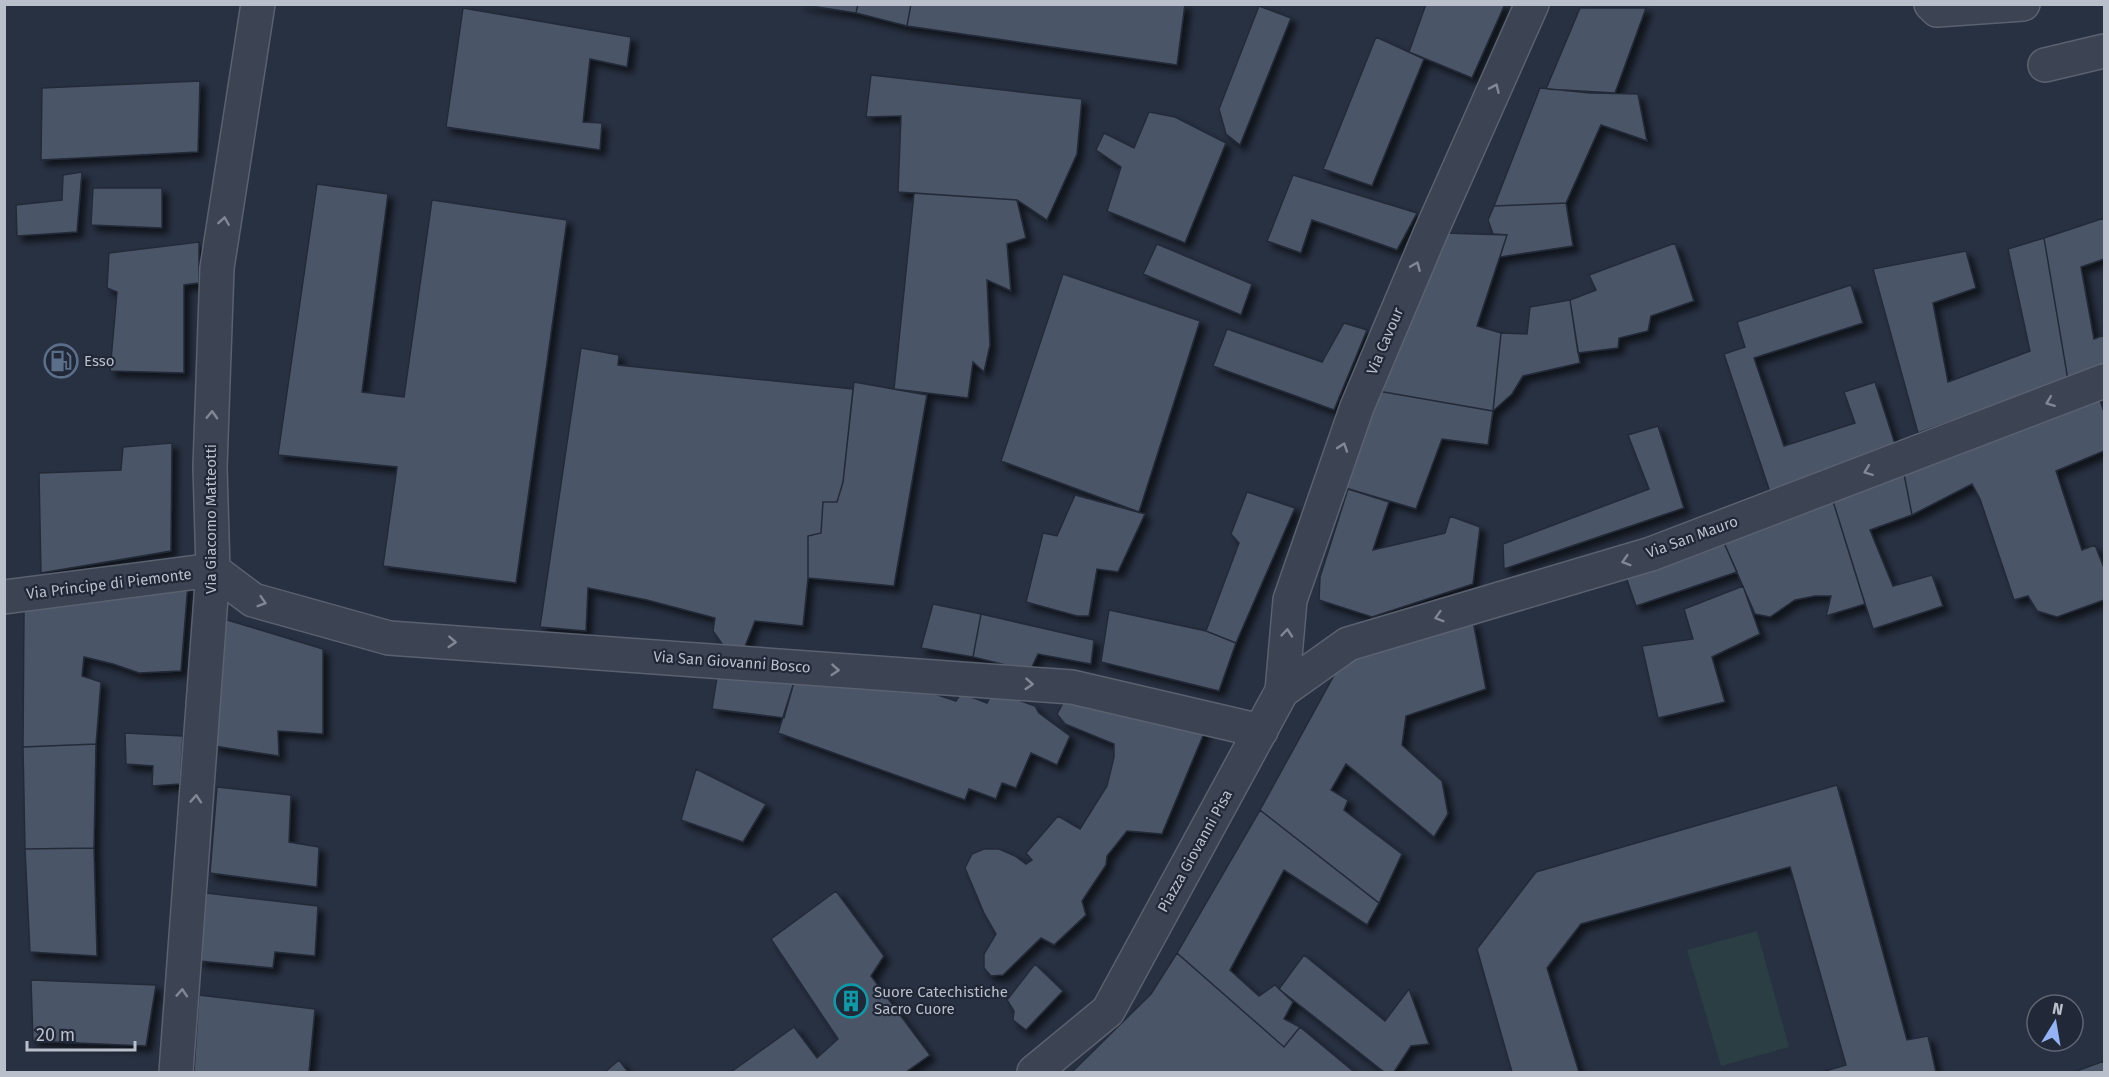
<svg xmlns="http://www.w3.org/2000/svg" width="2109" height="1077" font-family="'Fira Sans',sans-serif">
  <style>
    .green { fill: #2a3e43 }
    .building { fill: #4c5568; stroke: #232a39; stroke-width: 1.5; filter: url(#shadow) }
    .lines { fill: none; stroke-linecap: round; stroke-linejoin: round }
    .street-casing { stroke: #5a616f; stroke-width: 36 }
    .street { stroke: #3c4352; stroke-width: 33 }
    .oneway { stroke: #818795 }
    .labels { text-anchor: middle; stroke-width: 4.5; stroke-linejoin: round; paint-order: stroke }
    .street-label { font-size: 15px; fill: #b9bfcb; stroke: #212837 }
    .poi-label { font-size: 15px; fill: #b9bfcb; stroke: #212837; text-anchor: start }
  </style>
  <defs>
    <filter id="shadow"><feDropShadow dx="5.5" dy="5.5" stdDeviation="3" flood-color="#0009"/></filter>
  </defs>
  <rect width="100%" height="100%" fill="#283142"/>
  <path class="green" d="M1757,931l32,116 -68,19 -34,-116z"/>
  <path class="building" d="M798,4h60l-2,9z
    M858,4h53l-4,22 -51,-13z
    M911,4h274l-8,61 -270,-39z
    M1426,4h79l-33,74 -63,-26z
    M1259,6l32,12 -51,127 -14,-11 -7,-25z
    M463,8l168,29 -4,30 -37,-8 -7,63 19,1 -2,27 -154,-23z
    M1580,8h66l-31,85 -69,-4z
    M1376,37l48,22 -52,127 -49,-17z
    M871,75l211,24 -5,55 -30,66 -30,-20 -119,-8 3,-76 -35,1z
    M200,81l-2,71 -157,8 1,-72z
    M1540,88l50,5 48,1 9,47 -46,-16 -35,78 -72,3z
    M1149,112l26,5 51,26 -41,100 -78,-32 14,-44 -25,-17 8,-17 30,15z
    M82,172l-5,60 -60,4 -1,-31 46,-5 1,-25z
    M1293,175l124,38 -20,37 -85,-30 -11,33 -34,-12z
    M317,184l71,10 -26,198 42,5 28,-197 135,20 -51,363 -133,-17 14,-99 -119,-12z
    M93,188h69v40l-71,-3z
    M914,193l103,7 9,38 -19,6 4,47 -24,-11 3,65 -6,27 -11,-10 -5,36 -74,-9z
    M1566,203l7,43 -73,11 7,-22 -14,-1 -5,-14 6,-14z
    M2104,218v41l-23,8 13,72 10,-4v30l-36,15 -24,-142z
    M1444,233l63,2 -30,91 24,7 -8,78 -115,-20z
    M2044,238l24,142 -150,53 -45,-164 93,-18 10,37 -43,15 15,79 82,-31 -22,-102z
    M199,242v41l-15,2v88l-74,-2 7,-79 -10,-4 2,-35z
    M1675,243l19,58 -43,15 -3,15 -29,7 -1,10 -40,5 -8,-53 26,-10 -7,-15z
    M1157,244l95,40 -11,31 -98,-41z
    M1063,274l137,47 -61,191 -138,-51z
    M1851,285l12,38 -109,35 30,88 71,-23 -11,-31 31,-10 22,68 -127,42 -46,-138 21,-7 -8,-25z
    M1570,300l10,63 -57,13 -11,18 -19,17 8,-78 26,1 3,-27z
    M1344,323l23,7 -33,80 -121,-44 14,-37 95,33z
    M581,348l38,7 -1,10 235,24 -10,93 -6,20h-14l-2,31 -13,3v42l-5,48 -48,-5 -11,28 -19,-1 -12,-17 2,-13 -68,-18 -59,-12 -2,43 -46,-4z
    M854,382l73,13 -33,191 -86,-8v-42l13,-3 2,-31h14l6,-20z
    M1378,391l115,20 -5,34 -46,-6 -26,70 -77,-23z
    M2099,397l5,15v39l-48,20 26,79 13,-5 9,23v32l-47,17 -20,-6 -9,-15 -14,4 -34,-101 -8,-15 -60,31 -8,-41z
    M1658,426l26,82 -180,61 -1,-25 146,-55 -21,-54z
    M172,443l-1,108 -130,22 -2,-100 82,-3 2,-23z
    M1904,474l8,41 -42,15 23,56 39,-11 11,31 -70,23 -41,-131z
    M1348,489l41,13 -16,48 72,-17 5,-17 30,11 -7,57 -101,33 -53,-17 1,-23z
    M1247,492l48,16 -59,135 -30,-12 33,-88 -8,-9z
    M1075,495l70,19 -27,58 -21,-3 -8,47h-12l-51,-14 17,-69 14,3z
    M1832,498l33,106 -39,12 5,-20h-16l-20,4 -25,17 -15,-3 -34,-78z
    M1721,536l16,36 -101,34 -12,-35z
    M188,584l-7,87 -42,2 -26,-9 -29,-7 -2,19 19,6 -5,62 -73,3 1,-137z
    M1743,586l17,48 -48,23 13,45 -67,16 -16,-72 51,-7 -9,-30z
    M933,604l48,10 -8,43 -52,-9z
    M1109,610l97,21 30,12 -17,48 -118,-29z
    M981,614l113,26 -3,24 -53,-10 -8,17 -57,-14z
    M224,619l99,30v85l-45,-3 1,25 -65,-10z
    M1473,621l13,68 -80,27 -4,29 40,36 6,33 -14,23 -88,-73 -15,26 17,10 -4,10 58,44 -23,49 -119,-93 78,-142 10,-13z
    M717,677l77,5 -10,36 -72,-9z
    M848,678l51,14 6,-8 51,17 5,-8 26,10 6,-12 42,15 4,7 31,23 -13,29 -26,-12 -15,35 -14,-5 -6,16 -27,-10 -4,11 -187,-67 16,-51z
    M1068,694l142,25 -48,115 -35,-3 -20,25 -1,9 -24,36 4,14 -32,30 -13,-7 -38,37 -12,1 -7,-8v-14l12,-20 -12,-21 -19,-45 7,-14 12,-5h15l16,7 11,8 6,-4 -6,-7 32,-37 22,13 27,-43 7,-29v-13l-49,-20 -8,-10z
    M125,733l58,3 -3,48 -28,2 1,-20 -27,-2z
    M96,744l-2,104 -69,1 -2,-102z
    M696,769l70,35 -23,38 -62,-22z
    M1837,785l70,255 21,-4 8,36h-114l24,-7 -56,-198 -209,57 -34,44 32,104h-67l-35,-123 59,-77z
    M217,787l74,8 -2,47 30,5 -2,40 -107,-14z
    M1260,810l119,93 -12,22 -83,-55 -54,100 29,26 16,-11 18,17 -9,17 16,8 -16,20 -107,-94z
    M94,848l3,108 -67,-4 -5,-103z
    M836,891l48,65 -13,20 59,79 -24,17h-175l63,-45 23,31 21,-19 -67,-100z
    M206,893l112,13 -3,50 -40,-4 -2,16 -74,-7z
    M1177,953l107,94 16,-20 53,44 -2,1h-279l79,-78z
    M1304,955l81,66 24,-32 20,55 -18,2 -17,26h-10l-105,-83z
    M1035,964l28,27 -37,39 -13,-10 1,-9 -7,-11z
    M31,980l125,5 -10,61 -113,-5z
    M199,995l116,14 -6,63h-115z
    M619,1060l9,12h-23z
    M2104,1061v11h-30z"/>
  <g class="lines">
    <g class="street-casing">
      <path id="street" d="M1931,4l6,6 86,-6
        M2045,65l59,-14
        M4,597l209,-27 40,30 136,38 683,49 189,44
        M1282,691l66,-47 303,-90 453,-173
        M176,1072l37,-502 -3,-103 7,-199 41,-264
        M1034,1072l74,-61 174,-320 8,-91 67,-193 73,-173 102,-230"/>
    </g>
    <use href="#street" class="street"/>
  </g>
  <defs><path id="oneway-chevron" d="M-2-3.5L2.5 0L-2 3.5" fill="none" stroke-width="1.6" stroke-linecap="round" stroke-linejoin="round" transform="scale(1.5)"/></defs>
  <g class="oneway">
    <use href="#oneway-chevron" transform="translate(1495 88) rotate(-66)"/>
    <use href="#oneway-chevron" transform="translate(224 221) rotate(-81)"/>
    <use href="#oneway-chevron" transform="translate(1416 266) rotate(-67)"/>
    <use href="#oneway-chevron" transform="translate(2050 402) rotate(159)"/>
    <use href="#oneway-chevron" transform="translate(212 415) rotate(-88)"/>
    <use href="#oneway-chevron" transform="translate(1343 447) rotate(-71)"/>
    <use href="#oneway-chevron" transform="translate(1868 471) rotate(159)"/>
    <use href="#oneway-chevron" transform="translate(1626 561) rotate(163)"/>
    <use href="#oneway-chevron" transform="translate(262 602) rotate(17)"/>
    <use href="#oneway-chevron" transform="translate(1439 617) rotate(163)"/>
    <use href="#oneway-chevron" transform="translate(1287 633) rotate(-85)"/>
    <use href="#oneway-chevron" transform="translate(452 642) rotate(4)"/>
    <use href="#oneway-chevron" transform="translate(835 670) rotate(4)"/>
    <use href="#oneway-chevron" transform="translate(1029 684) rotate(4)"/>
    <use href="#oneway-chevron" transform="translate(196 799) rotate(-86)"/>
    <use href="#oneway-chevron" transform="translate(182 993) rotate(-86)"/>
  </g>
  <defs>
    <g id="fuel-ring" transform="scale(1.725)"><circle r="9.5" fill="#212837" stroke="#5c6f8a" stroke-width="1.5"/><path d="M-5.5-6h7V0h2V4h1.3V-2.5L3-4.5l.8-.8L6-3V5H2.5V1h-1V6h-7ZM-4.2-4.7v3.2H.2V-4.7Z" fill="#5c6f8a"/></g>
    <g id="building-ring" transform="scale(1.725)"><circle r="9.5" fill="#212837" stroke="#0f9aa8" stroke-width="1.5"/><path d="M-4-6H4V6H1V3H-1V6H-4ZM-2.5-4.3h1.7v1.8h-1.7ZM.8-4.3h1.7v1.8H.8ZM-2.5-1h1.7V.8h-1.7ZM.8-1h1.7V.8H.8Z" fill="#0f9aa8"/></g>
  </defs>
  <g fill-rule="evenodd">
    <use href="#fuel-ring" x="61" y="361"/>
    <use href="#building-ring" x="851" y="1001"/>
  </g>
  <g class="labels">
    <g class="street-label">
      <text transform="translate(1385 341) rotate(-67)" y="5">Via Cavour</text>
      <text transform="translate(211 519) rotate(-90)" y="5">Via Giacomo Matteotti</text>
      <text transform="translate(1692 537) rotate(-20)" y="5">Via San Mauro</text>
      <text transform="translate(109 584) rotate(-7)" y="5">Via Principe di Piemonte</text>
      <text transform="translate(732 662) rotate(4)" y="5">Via San Giovanni Bosco</text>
      <text transform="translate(1195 851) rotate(-61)" y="5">Piazza Giovanni Pisa</text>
    </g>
    <g class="poi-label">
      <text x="84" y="366">Esso</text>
      <text x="874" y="997">Suore Catechistiche<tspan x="874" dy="17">Sacro Cuore</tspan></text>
    </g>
  </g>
  <rect width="2109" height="1077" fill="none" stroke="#b9bfcb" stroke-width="12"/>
  <g transform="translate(2055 1023) rotate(11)"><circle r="28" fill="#212837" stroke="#5e6472" stroke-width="1.5"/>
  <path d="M0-4.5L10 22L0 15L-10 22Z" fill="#95b2f4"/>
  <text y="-9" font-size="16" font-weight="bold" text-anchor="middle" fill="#b9bfcb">N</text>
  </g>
  <path d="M27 1041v9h108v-9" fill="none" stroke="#b9bfcb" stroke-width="3"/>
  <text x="36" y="1041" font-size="18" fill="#b9bfcb" stroke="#212837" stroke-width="4.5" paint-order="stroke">20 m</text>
</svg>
